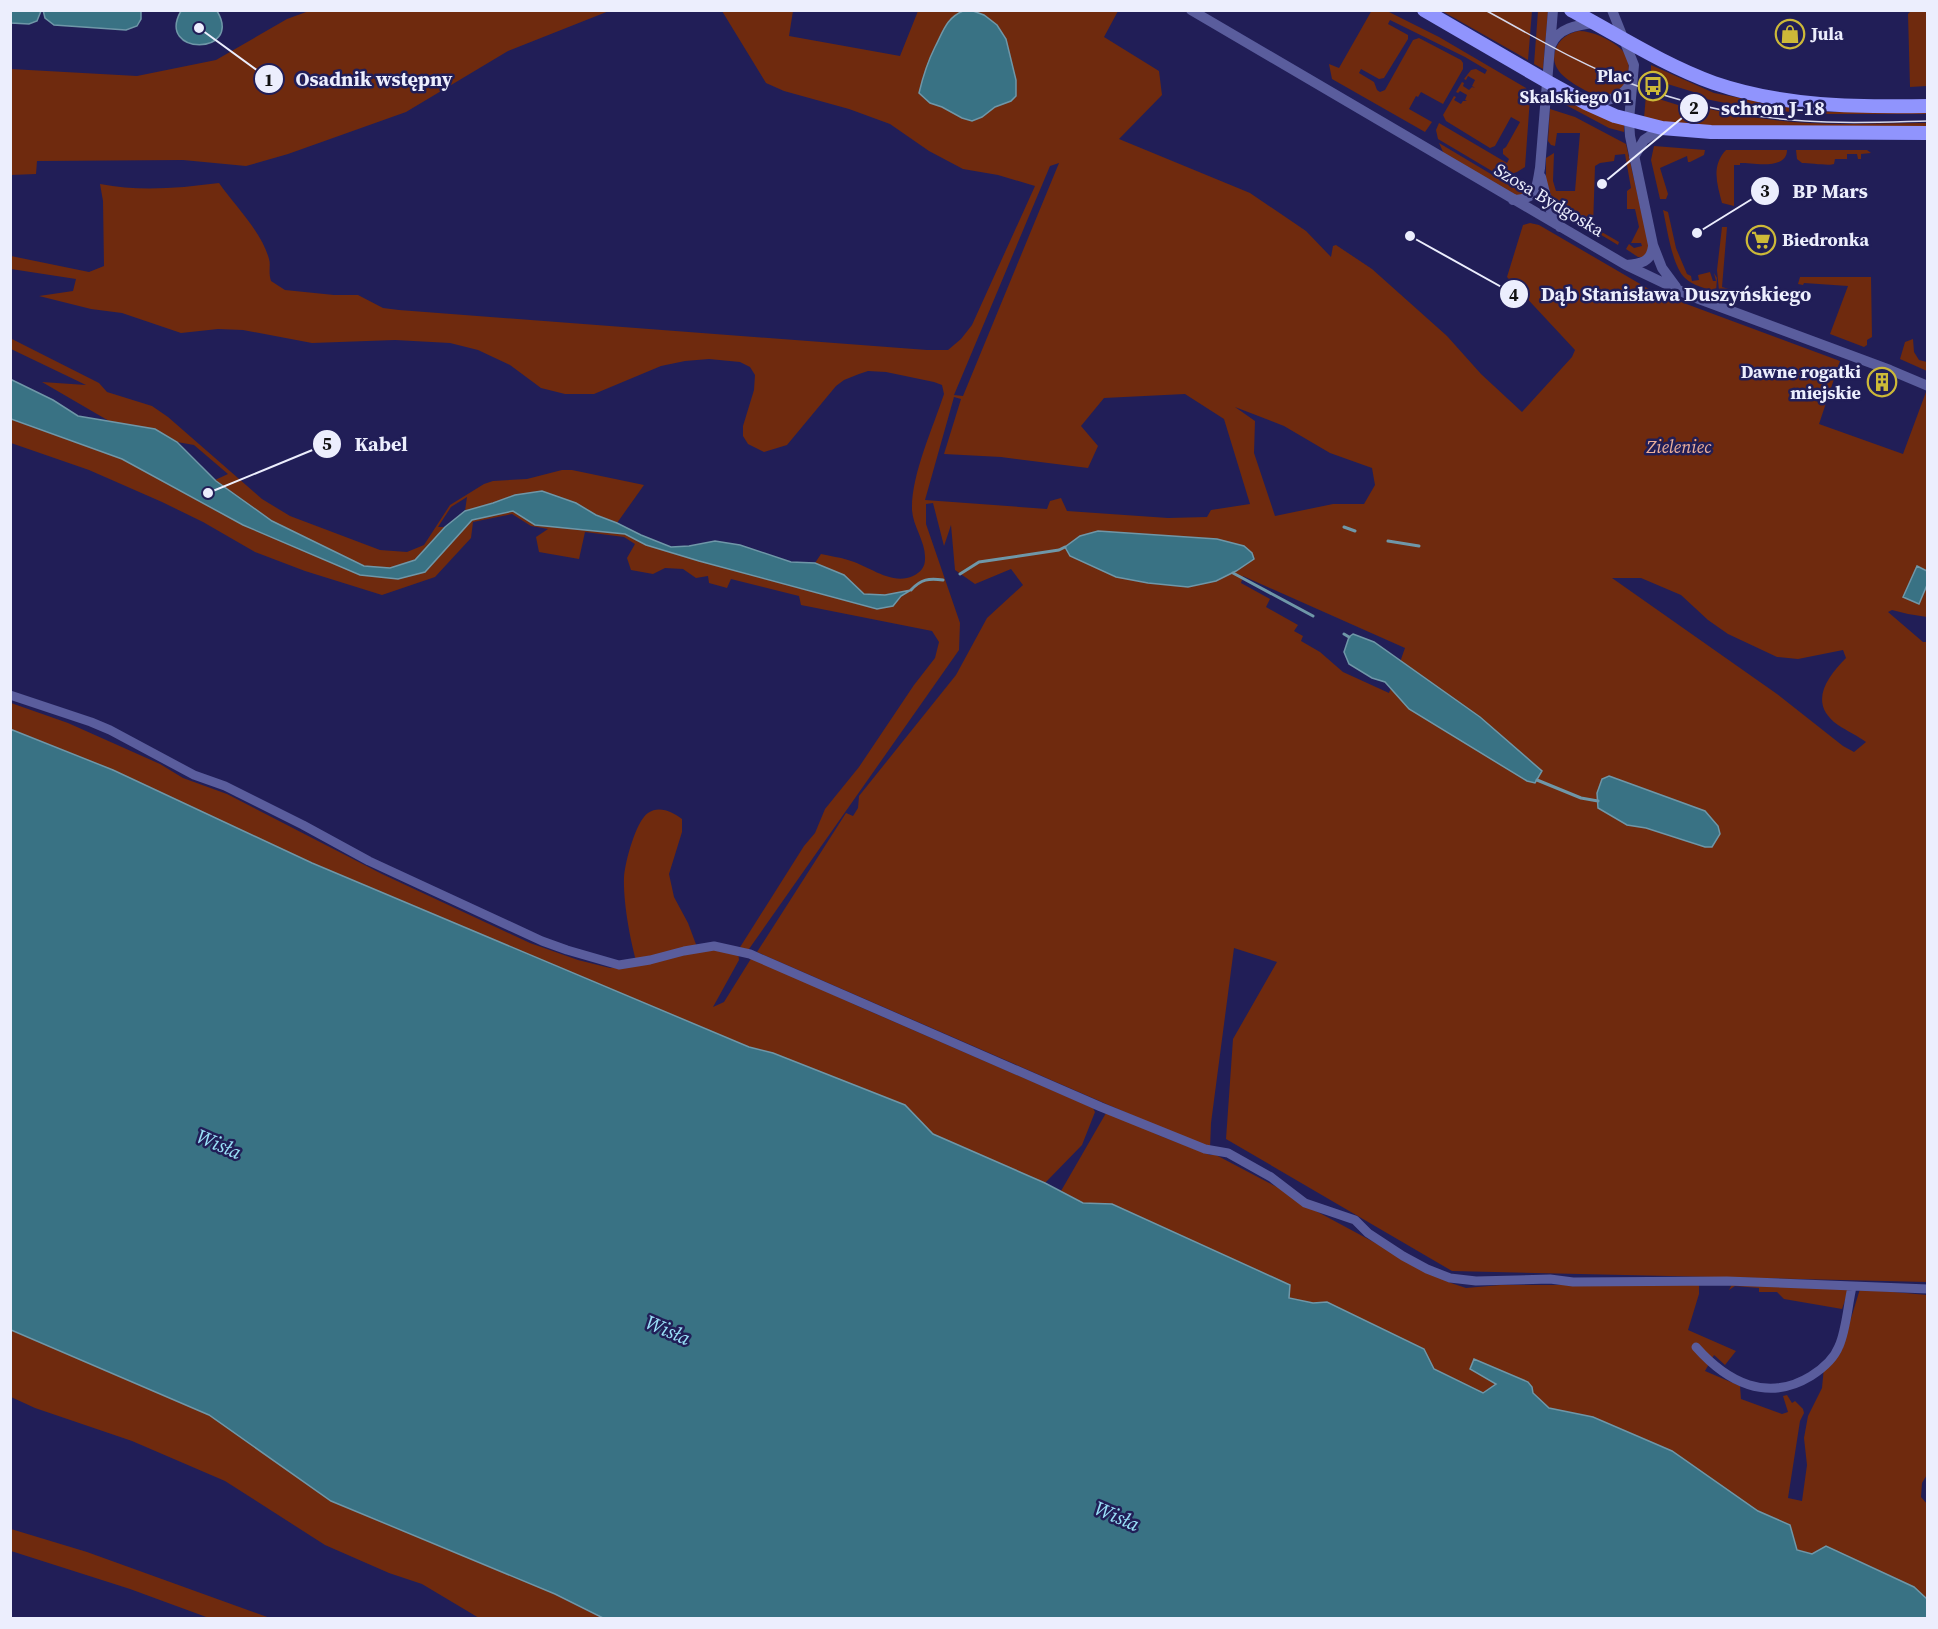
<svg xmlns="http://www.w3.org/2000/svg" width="1938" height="1629" font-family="'Source Serif 4',serif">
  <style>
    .green { fill: #6f2a0e; fill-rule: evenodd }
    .water { fill: #397284; stroke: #6f97a8; stroke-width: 1.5 }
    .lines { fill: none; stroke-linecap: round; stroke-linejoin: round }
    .stream { stroke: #6f97a8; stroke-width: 3 }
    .minor { stroke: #5a5d9d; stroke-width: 9 }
    .tertiary { stroke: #5a5d9d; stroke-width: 10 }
    .primary { stroke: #9094fd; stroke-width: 14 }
    .tram { stroke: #d5d7eb; stroke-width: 1.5 }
    .labels { text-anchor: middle; stroke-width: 5; stroke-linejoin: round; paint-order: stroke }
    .poi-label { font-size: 18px; font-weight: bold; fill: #eceefd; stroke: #211e57; text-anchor: start }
    .street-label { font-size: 18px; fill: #eceefd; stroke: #211e57 }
    .park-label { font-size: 18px; font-style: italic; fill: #edb09b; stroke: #211e57 }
    .water-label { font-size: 20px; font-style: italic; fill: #9ae1f8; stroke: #211e57 }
    .leader { fill: none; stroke: #eceefd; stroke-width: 2 }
    .callout-dot { fill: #eceefd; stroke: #211e57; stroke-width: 2 }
    .mark-label { font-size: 18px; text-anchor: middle; font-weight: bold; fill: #111 }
    .callout-label { font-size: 20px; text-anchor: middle; font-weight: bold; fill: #eceefd; stroke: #211e57; stroke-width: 5; stroke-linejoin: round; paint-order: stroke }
  </style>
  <rect width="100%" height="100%" fill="#211e57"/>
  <path class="green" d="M1372,10l15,1 52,26 87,51 4,10 -5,69 -8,5 -15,5 -64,-38 -2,-9 3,-7 68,40 2,-4 -6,-5v-5l3,-2 14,-25 -9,-5 -16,29 -5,2 -44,-27 -3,-6 11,-19 2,1 -2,3 7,4 2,-3h4l-2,-1 2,-5 -7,-4 -2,2 -2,-1 6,-10 2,1 -1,3 6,4 3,-3 3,1 -3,-2 3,-6 -7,-4 -2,4 -2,-1 7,-9 5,-1 9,5 2,-4 -22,-13 -75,-37 -2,4 20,11v4l-24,39 -5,1 -18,-10 -2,4 15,9 3,8 3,2 5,-2 28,-50 6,-2 42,22 2,3v6l-20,35 -22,-12 -3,5 -2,-1 -7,13 23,13 -7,10 -93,-53 -3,-15 10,4z
    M1912,10l15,1v75l-17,1 -2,-73z
    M309,11h300l-101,40 -102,61 -118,42 -42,12 -63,-6 -146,1 -1,13 -25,1v-106l126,7 79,-16 71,-41z
    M722,11h71l-4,25 111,20 18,-45h200l-14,26 55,34 3,24 -43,44 131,54 56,38 25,26 2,-11 3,-1 36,24 75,67 34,38 41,38 50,-55 3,-7 -68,-73 16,-52 7,-2 9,2 115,67 186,69 -21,63 84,30 23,-62 1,1v224l-19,-3 -16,-4 -4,2 35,30h4v640l-475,-11 -226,-132 7,-100 44,-77 -43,-14 -23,175 -1,26 -453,-197 89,-139 7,3 5,-8 1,-12 97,-121 31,-57 36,-33 -12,-16 -36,15 -20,-14 -4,-45 -7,21 -11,-43 -7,1v20l34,99 -1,27 -210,299 -11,3 1,8 -26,47 11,-5 28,-45 108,50 233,101 2,4 -13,33 -37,38 -112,-49 -28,-29 -132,-52 -24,-6 -437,-184 -199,-93 -102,-41v-26l57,20 92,41 23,14 44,16 155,80 148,69 48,17 32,8 27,-4c-7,-24 -14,-63 -13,-87 1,-15 12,-56 24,-64 11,-8 25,-1 34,6v13l-13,42 5,23 14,26 9,24 40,5 67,-106 11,-13 10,-24 34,-42 55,-82 21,-27 4,-16 -7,-11 -131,-26 -2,-9 -68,-17 -4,9 -18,-5 -1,-7 -12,2 -13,-9 -18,-1 -12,6 -22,-4 -4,-12 8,-14 -11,-7 -39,-5 -6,27 -40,-7 -3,-15 12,-8 -17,-3 -19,-12 -39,8 -2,16 -36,39 -53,18 -77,-24 -50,-19 -52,-30 -41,-20 -73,-32 -78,-27 -1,-24 112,40 121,66 117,50 65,-3 47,-52 41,-9 22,14 90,9 21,11 53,16 178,48 16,-3 8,-10 8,-5 -24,4 -21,-1 -20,-19 -29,-12 6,-9c8,2 18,3 27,6 20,5 43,26 65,16 8,-4 12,-9 12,-17 1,-17 -12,-32 -13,-49 -1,-35 21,-82 32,-116l-2,-9 -8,-3 -48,-10 -18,-1 -9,3 -15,6 -8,6 -49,59 -23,7 -16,-8 -5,-8v-10l11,-36 1,-15 -5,-8 -10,-5 -31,-3 -24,2 -24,5 -67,28h-29l-24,-6 -31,-23 -32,-15 -28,-7 -55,-3 -83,3 -69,-13 -25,-1 -37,4 -59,-20 -31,-4 -52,-13 34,-5 3,-12 -65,-10v-13l78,16 15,-6 -1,-65 -3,-17c41,8 79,4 119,-1 16,23 43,49 50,76 2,6 -1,12 2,22l14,9 49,5h24l25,13 16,2 528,40h21l13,-11 11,-14 63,-139 -37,-11 -35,-6 -34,-18 -39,-27 -41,-15 -65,-18 -18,-8zM1059,163l-96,233 -9,-1 96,-229zM1185,394l39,25 26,85 -39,6 -4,7 -39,1 -101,-7 -6,-13 -11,3 -3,8 -122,-9 29,-103 7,2 -17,55 57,3 87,11 10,-22 -17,-20 23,-28zM1235,407l49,19 46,27 42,15 3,17 -11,19h-31l-58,12 -21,-63 1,-32zM1243,576l162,72 -16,45 -46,-21 -23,-20 -19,-11 2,-5 -9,-5 4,-6 -32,-18 4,-8 -29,-16zM1612,578h29l40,17 27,25 20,14 49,23 21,2 45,-9 3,8c-20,20 -38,46 -8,67 9,6 20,11 28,17l-12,10 -11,-6 -66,-52z
    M1442,11h90l-4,49z
    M1538,11h10l-5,58 -9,-5z
    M1579,31c13,0 31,8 42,18 14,13 8,39 -9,46 -11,4 -22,-2 -31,-7 -16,-9 -34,-21 -24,-42 5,-9 12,-13 22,-15z
    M1651,65l63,28 72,14 45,5h96v2h-120l-67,-8 -44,-9 1,-4 -46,-14z
    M1552,91l72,34v7l-15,-4 -58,-31z
    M1646,95l48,15 1,-4c37,8 75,15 113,17 40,2 80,0 119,0l1,5 -241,-2 -43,-8z
    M1550,109l25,8 51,27 23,101v4l-5,8h-6l-12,-8 3,-5 5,4 8,-2 -1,-3h-10l8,-16 -4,-18h-8v-18l4,-3 -6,-34 -10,1 -1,6 -14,2 -5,3 -2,61 26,15 -1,3 -62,-37 -10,-26v-24l8,-5 -1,28 3,10h19l5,-58h-23l-2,13 -4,-1 -3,-4z
    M1439,143l87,52 -9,1 -73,-42z
    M1654,146l51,4 -1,5 -14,7h-2l-1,-6 -27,12 8,26 -2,5h-6l-9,-39z
    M1726,150h61c0,20 -33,13 -47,13v2h-6v41l-12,-3c-5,-19 -11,-37 4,-53z
    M1867,150l4,3 -10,1v5h-3l-1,-5h-10v5h-12l-1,5c-5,2 -24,-1 -32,-1l-5,-4 -1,-9z
    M1663,210l5,2 8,36 11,26 4,2 1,5 7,-1 -1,-5 12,-3 3,9h3l-2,-8 3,5 -1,14c-10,-4 -23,-6 -31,-14 -13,-12 -18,-50 -22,-68z
    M1722,227h5l-5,60 17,5 -1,8 -18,-7 -1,-2 -2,-21z
    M1800,277h71l1,60 -5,3v5l-3,2 -34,-13 18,-48 -44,-3 -1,2 -5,-1z
    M10,338l89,45 8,9 45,14 16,11 94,82 28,17 90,34 27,2 17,-7 26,-40 34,-21 9,-3 34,-2 35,-9h10l72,15 -27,38 -21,-8 -20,-12 -61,-8 -22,8 -28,8 2,-14 -16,10 -13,20h7l-30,33 -25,8 -26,-2 -92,-45 -57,-41 13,-6 -34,-29 -17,-3 -22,-13 -46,-8 -67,-39 44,3 -75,-36z
    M1913,339l1,13 5,8 8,2v9l-27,-12 5,-17z
    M1106,1113l25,8 27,14 52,20h6l74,39 11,9 147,79 18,6 35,-3h198v9l-11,36 48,21 -11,14 -11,-10 -9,16 35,15 1,13 41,15 6,-2 -5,-16 4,-1 5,8 3,-2 8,8 1,4 -4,8 -12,77 14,3 5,-36 -3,-27 4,-22 14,-28 2,-21 16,-13 20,-65 67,6 1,178 -6,10 -1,14 6,7v95l-13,-12 -88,-41 -14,8 -15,-4 -7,-25 -32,-14 -86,-60 -79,-34 -44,-9 -17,-15 -2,-9 -2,-2 -54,-23 22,25 -13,9 -49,-24 -10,-20 -97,-47 -14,1 -24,-5 1,-13 -178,-81 -29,-1 -22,-12z
    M1732,1284l117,5 -7,20 -58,-10 -7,-7h-18v-4l-24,-2 -6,4z
    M11,1330l198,85 122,86 217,90 54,27h-123l-57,-34 -33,-11 -64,-28 -100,-64 -93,-40 -97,-33 -24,-11z
    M11,1529l76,23 183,66h-61l-79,-29 -119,-38z"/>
  <path class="water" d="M43,10l98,1v8l-4,7 -11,4 -72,-5 -9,-7z
    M10,11l1,-1 30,1 -4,10 -8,3 -18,-1z
    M181,11h36c27,45 -62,45 -36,0z
    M963,11h10l11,4 13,10 9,14 10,41v16l-5,5 -16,6 -13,10 -10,4 -10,-3 -20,-11 -12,-4 -11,-10c4,-17 8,-30 16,-46 8,-15 11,-29 28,-36z
    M10,379l43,21 25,16 77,13 22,13 39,39 56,40 92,45 26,2 25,-8 30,-33 20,-16 28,-8 22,-8 27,-4 34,12 20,12 21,8 24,12 30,12 18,-1 26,-5 25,4 51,17 24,1 29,12 20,19 21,1 26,-5 -10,6 -8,10 -16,3 -178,-48 -53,-16 -21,-11 -90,-9 -22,-14 -41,9 -47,52 -27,7 -38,-4 -117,-50 -121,-66 -111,-40z
    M1098,531l119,8 27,7 8,7 2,6 -18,12 -20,10 -28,6 -40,-4 -32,-6 -46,-21 -5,-9 15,-11z
    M1917,566l10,5v14l-8,19 -16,-7z
    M1353,634l21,8 106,75 62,54 -7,12 -8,-2 -118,-72 -24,-27 -13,-4 -23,-14 -5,-12 5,-15z
    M10,729l103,41 199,93 437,184 24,6 132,52 28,29 112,49 38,20 29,1 178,81 -1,13 24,5 14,-1 97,47 10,20 49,24 13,-9 -26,-15 4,-10 54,23 4,5 1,6 16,15 44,9 79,34 86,60 32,14 7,25 15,4 14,-8 88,41 13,12v19h-1324l-48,-24 -224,-93 -122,-86 -198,-85z
    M1609,776l96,35 13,15 2,8 -8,13h-7l-59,-19 -19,-3 -29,-17 -1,-15 5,-14z"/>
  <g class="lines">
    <path class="stream" d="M1344,527l11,4
      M1388,541l31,5
      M1233,573l80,43
      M960,574l19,-12 80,-12 6,-3
      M911,590c10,-11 18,-12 32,-10
      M1344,634l5,3
      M1537,780l44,18 17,3"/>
    <path class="minor" d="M10,695l81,27 19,8 84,45 31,11 78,39 66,36 173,80 25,9 52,15 31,-5 34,-9 30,-5 36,8 351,153 104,42 23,4 43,24 34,26 50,17 13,13 35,23 24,13 23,9 26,3 74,-2 23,3 154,-1 201,8
      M1696,1347c31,35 71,56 115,29 11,-7 23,-17 28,-30 7,-15 9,-42 13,-59"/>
    <path class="tertiary" d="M1191,10l435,255 65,31 199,74 38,16
      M1612,10l22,55 -5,55 1,16 23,109 9,23 14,19
      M1551,45c7,-17 26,-20 43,-22
      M1588,103c19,-2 35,-3 44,-23
      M1634,157l10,-17 18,-12
      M1541,177l7,28 12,22
      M1513,200c25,-1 23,-11 27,-32l13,-158
      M1626,265c15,-1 25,-3 27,-19"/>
    <path class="primary" d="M1424,10l124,72 38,21 29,13 47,12 49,4 217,1
      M1571,10c47,25 93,55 143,73 70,24 141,24 214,23"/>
    <path class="tram" d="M1485,10c48,26 96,55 147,74 55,21 113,33 173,37 40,3 82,1 123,0"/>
  </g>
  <defs>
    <g id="shop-ring" transform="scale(1.5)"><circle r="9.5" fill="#211e57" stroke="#cdb938" stroke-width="1.5"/><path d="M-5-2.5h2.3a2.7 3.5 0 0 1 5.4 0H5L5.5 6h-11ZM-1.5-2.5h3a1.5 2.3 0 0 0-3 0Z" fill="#cdb938"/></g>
    <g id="bus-ring" transform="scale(1.5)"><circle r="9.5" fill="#211e57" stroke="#cdb938" stroke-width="1.5"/><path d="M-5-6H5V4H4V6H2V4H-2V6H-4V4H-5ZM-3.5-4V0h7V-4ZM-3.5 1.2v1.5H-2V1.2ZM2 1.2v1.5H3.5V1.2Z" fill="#cdb938"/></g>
    <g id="supermarket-ring" transform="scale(1.5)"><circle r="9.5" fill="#211e57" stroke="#cdb938" stroke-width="1.5"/><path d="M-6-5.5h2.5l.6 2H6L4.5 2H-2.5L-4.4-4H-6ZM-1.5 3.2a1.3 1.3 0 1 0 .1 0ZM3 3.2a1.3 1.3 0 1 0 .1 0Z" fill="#cdb938"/></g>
    <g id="building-ring" transform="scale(1.5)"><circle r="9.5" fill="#211e57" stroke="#cdb938" stroke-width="1.5"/><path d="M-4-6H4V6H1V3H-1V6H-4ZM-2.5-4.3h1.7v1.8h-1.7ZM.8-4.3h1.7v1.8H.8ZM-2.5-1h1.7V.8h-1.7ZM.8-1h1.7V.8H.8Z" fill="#cdb938"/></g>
  </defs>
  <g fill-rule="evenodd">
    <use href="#shop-ring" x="1790" y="34"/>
    <use href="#bus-ring" x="1653" y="86"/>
    <use href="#supermarket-ring" x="1761" y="240"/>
    <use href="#building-ring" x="1882" y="382"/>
  </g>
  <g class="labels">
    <g class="poi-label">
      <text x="1811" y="40">Jula</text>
      <text x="1632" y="82" text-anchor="end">Plac<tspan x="1632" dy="21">Skalskiego 01</tspan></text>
      <text x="1782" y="246">Biedronka</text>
      <text x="1861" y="378" text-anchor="end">Dawne rogatki<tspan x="1861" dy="21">miejskie</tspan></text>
    </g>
    <g class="street-label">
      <text transform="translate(1549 200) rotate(31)" y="6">Szosa Bydgoska</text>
    </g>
    <g class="park-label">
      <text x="1679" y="453">Zieleniec</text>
    </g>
    <g class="water-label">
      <text transform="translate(219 1144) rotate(23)" y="7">Wisła</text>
      <text transform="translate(668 1330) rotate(23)" y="7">Wisła</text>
      <text transform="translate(1117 1516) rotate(23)" y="7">Wisła</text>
    </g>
  </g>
  <path class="leader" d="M199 28L269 79M1602 184L1694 108M1697 233L1765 191M1410 236L1514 294M208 493L327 444"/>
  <g class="callout-dot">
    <circle cx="199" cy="28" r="6"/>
    <circle cx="1602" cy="184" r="6"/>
    <circle cx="1697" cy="233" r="6"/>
    <circle cx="1410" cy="236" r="6"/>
    <circle cx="208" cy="493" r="6"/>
    <circle cx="269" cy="79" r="15"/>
    <circle cx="1694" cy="108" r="15"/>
    <circle cx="1765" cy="191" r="15"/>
    <circle cx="1514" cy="294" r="15"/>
    <circle cx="327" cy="444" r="15"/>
  </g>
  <g class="mark-label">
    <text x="269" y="86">1</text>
    <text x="1694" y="114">2</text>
    <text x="1765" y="197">3</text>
    <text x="1514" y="301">4</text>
    <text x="327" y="450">5</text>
  </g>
  <g class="callout-label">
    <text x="374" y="86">Osadnik wstępny</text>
    <text x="1773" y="115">schron J-18</text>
    <text x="1830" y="198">BP Mars</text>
    <text x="1676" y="301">Dąb Stanisława Duszyńskiego</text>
    <text x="381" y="451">Kabel</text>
  </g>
  <rect width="1938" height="1629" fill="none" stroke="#eceefd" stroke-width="24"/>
</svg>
